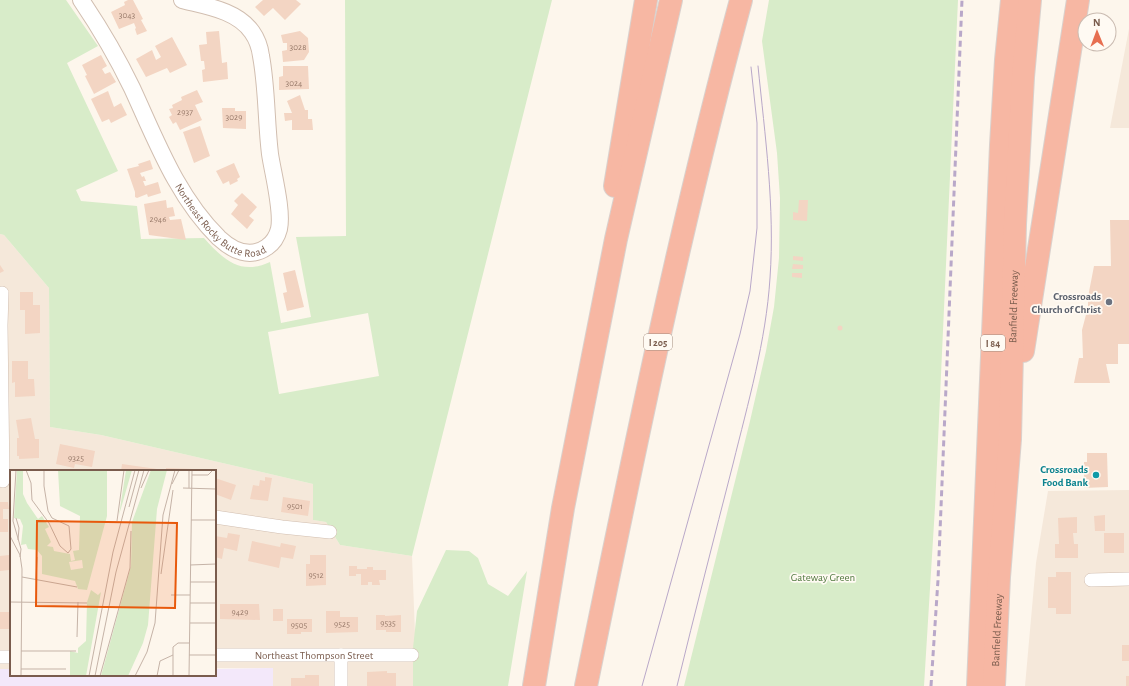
<svg xmlns="http://www.w3.org/2000/svg" width="1129" height="686" font-family="'Alegreya Sans',sans-serif">
  <style>
    .residential { fill: #f5e8da }
    .education { fill: #f3e8fa }
    .green { fill: #d8ecc9; fill-rule: evenodd }
    .building { fill: #f3d5c3 }
    .lines { fill: none; stroke-linecap: round; stroke-linejoin: round }
    .minor-casing { stroke: #d1beb0; stroke-width: 14 }
    .tertiary-casing { stroke: #d1beb0; stroke-width: 18 }
    .motorway-casing { stroke: #dad1cd; stroke-width: 24 }
    .minor { stroke: #fff; stroke-width: 13 }
    .tertiary { stroke: #fff; stroke-width: 16 }
    .motorway { stroke: #f7b7a3; stroke-width: 22 }
    .tram { stroke: #b9a8c9; stroke-width: 1 }
    .rail { stroke: #b9a8c9; stroke-width: 3; stroke-dasharray: 6 4; stroke-linecap: butt }
    .worship-dot { fill: #6b7280; stroke: #fffaf3; stroke-width: 1.5 }
    .culture-dot { fill: #0f9aa8; stroke: #fffaf3; stroke-width: 1.5 }
    .labels { text-anchor: middle; stroke-width: 3.5; stroke-linejoin: round; paint-order: stroke }
    .number-label { font-size: 9px; fill: #987a6a }
    .shield { fill: #fffaf3; stroke: #a28b7f; stroke-width: 1 }
    .shield-label { font-size: 10px; font-weight: bold; fill: #7a5c4d }
    .street-label { font-size: 11px; fill: #7a5c4d; stroke: #fffaf3 }
    .worship-label { font-size: 11px; font-weight: bold; fill: #5b616d; stroke: #fffaf3; text-anchor: end }
    .culture-label { font-size: 11px; font-weight: bold; fill: #0d838f; stroke: #fffaf3; text-anchor: end }
    .park-label { font-size: 11px; fill: #537a41; stroke: #fffaf3 }
    .inset-road { fill: none; stroke: #c5b3a7; stroke-width: 1 }
    .view { fill: #e8590c; fill-opacity: 0.15; stroke: #e8590c; stroke-width: 2 }
    .inset-edge { fill: none; stroke: #7a5c4d; stroke-width: 2 }
  </style>
  <rect width="100%" height="100%" fill="#fdf6ec"/>
  <path class="residential" d="M1129,29v99h-19z
    M0,234l4,1 45,53 1,139 51,8 212,49v36l13,2 14,23 72,11 5,130h-144v-18h-58v-197h-204v198h-11z
    M1129,490v196h-104l11,-123 12,-72z"/>
  <path class="education" d="M273,668v18h-273v-17h11v6h204v-6z"/>
  <path class="green" d="M0,0h66l32,46 -31,17 51,108 -42,19 5,11 56,5 4,33 63,-1c19,21 36,38 66,24l11,61 30,-6 -15,-80 50,-1 -1,-236h207l-140,556 -72,-11 -14,-23 -13,-2v-36l-212,-49 -51,-8 -1,-139 -45,-53 -4,-1zM368,313l11,63 -100,18 -11,-62z
    M769,0h189l-23,507 -11,179h-240l66,-265 16,-70 8,-44 5,-49 1,-60 -3,-45 -15,-112z
    M446,550l23,1 9,7 10,26 20,12 19,-25 -19,115h-95v-38l4,-37z"/>
  <path class="building" d="M128,0h5l10,19 -2,1 6,11 -10,4 -2,-6 1,-1 -2,-5 -15,6 -8,-17 14,-7 -1,-3z
    M263,0h33l5,4 -16,16 -12,-12 -9,8 -9,-9z
    M219,31l3,32 5,-1 1,17 -25,3 -1,-12 3,-1 -1,-8h-3l-2,-16 8,-1 -1,-12z
    M300,31l8,7 1,14 -5,8 -21,2 -1,-11 5,-1v-7h-4l-2,-8z
    M172,37l15,28 -17,8 -3,-5 -21,9 -10,-18 16,-9 4,10 5,-3 -6,-11z
    M101,55l6,11 -5,3 3,5 5,-2 6,10 -22,12 -9,-18 2,-1 -5,-10z
    M283,66h25l1,23 -30,1v-13l4,-1z
    M197,90l6,12 -8,3 7,15 -22,10 -4,-8 -3,2 -4,-7 3,-2 -3,-6 4,-1 -1,-3 10,-5 -1,-3z
    M108,91l6,16 7,-4 6,12 -16,8 -2,-4 -7,3 -11,-23z
    M300,95l5,15h3v9h4l1,11h-21v-10l-7,1 -1,-8h8l-5,-12z
    M222,108h13v3h11v18l-23,-1z
    M200,126l10,30 -16,7 -11,-31z
    M150,160l3,9 -13,4 2,4 2,-1 2,5h-3l2,5 13,-4 3,11 -13,4 -1,-3 -10,4 -2,-1v-5l-8,-23 12,-3 -1,-2z
    M234,163l6,14 -3,2 1,2 -8,4 -1,-4 -6,3 -7,-13z
    M242,193l15,14 -8,9 5,4 -7,9 -16,-15 7,-9 -4,-4z
    M166,200l1,8 6,-1 2,9 -6,1 1,3 11,-1 5,21 -37,-5 -5,-31z
    M799,200h9l-1,21 -14,-1v-8l5,1z
    M1110,220h19v124h-11v20h-12l4,19h-36l5,-25h4l-1,-28 6,-23v-10l6,-31h17z
    M793,256l10,1v4l-10,-1z
    M793,264l10,1v4h-11z
    M0,265l4,6 -4,2z
    M295,270l9,37 -17,4 -4,-18 4,-1 -4,-19z
    M792,273h10v5l-10,-1z
    M20,292h13v13h7v28l-15,1v-24h-5z
    M837.5 328a2.5 2.5 0 1 1 5 0a2.5 2.5 0 1 1-5 0Z
    M12,361h16v18h6l1,17 -20,1v-15l-3,1z
    M31,418l4,21h4v19l-20,1v-3h-2v-18h2l-3,-18z
    M60,444l35,7 -3,16 -17,-3 -1,4 -18,-4z
    M1087,453h20l1,34 -24,1v-26h3z
    M122,464l35,5v2h-36z
    M166,468l27,1v2h-27z
    M265,477l7,1 -4,23 -18,-2 3,-14 6,1 1,-6 5,1z
    M215,478l21,7 -5,15 -16,-6z
    M283,497l27,4 -2,15 -27,-4z
    M0,502h8l1,7h-6v10h5v13h-8z
    M1105,515v16h-10l-1,-15z
    M1077,517v16h-4l1,11h4v14h-23v-14h4l-1,-26z
    M228,533l12,2 -3,16 -13,-3 -2,11 -7,-2v-21l12,2z
    M1104,533h20v20h-20z
    M252,541l28,6 1,-4 15,3 -3,13 -12,-2 -2,11 -31,-7z
    M9,555v15l-9,1v-15z
    M310,555h16v30l-20,1v-22h4z
    M349,566h8v3h10v-2h6v3h13v10h-7l1,5h-8v-3h-4v3h-7v-11h-5v2h-7z
    M1056,572h15v42h-15v-6h-8v-31h8z
    M220,604h39l1,16 -40,-1z
    M273,609h10v12h-10z
    M326,611h14v6h18v15l-32,1z
    M0,612h11v17h-11z
    M376,615h9v1l16,-1v17h-15v-2h-10z
    M287,619h25v13h-11v2h-14z
    M1122,645h7v16h-7z
    M387,671v2h9v13h-29v-14z
    M305,675h14v11h-28v-8h14z
    M1126,676h3v10h-3z"/>
  <g class="lines">
    <g class="minor-casing">
      <g id="minor">
        <path d="M2,293l-1,32 2,156"/>
        <path d="M215,517l67,10 48,5"/>
        <path d="M1091,580l38,-1"/>
        <path id="s1" d="M215,655h197"/>
        <path d="M341,655v31"/>
        <path d="M0,657h11"/>
      </g>
    </g>
    <g class="tertiary-casing">
      <g id="tertiary">
        <path id="s2" d="M81,0c19,28 36,57 51,88 24,52 45,109 87,150 14,13 31,21 48,9 6,-4 10,-10 12,-18 4,-18 -6,-55 -9,-75 -4,-33 -3,-66 -9,-98 -1,-8 -4,-17 -9,-24 -15,-22 -47,-26 -70,-32"/>
      </g>
    </g>
    <g class="motorway-casing">
      <g id="motorway">
        <path d="M615,186l31,-186"/>
        <path d="M1023,351l55,-351"/>
        <path d="M534,686l29,-178 53,-269 55,-239"/>
        <path d="M586,686c47,-230 94,-460 155,-686"/>
        <path d="M978,686l23,-541 5,-85 6,-60"/>
        <path id="s3" d="M994,686l5,-109 11,-138 5,-215 8,-147 7,-77"/>
      </g>
    </g>
    <use href="#minor" class="minor"/>
    <use href="#tertiary" class="tertiary"/>
    <use href="#motorway" class="motorway"/>
    <path class="tram" d="M642,686l98,-352 10,-43 7,-63v-105l-6,-56
      M677,686c18,-74 37,-148 56,-222 15,-61 33,-123 37,-186 5,-71 -5,-142 -12,-212"/>
    <path class="rail" d="M931,686l7,-106 24,-580"/>
  </g>
  <circle class="worship-dot" cx="1109" cy="302" r="4"/>
  <circle class="culture-dot" cx="1096" cy="475" r="4"/>
  <g class="labels">
    <g class="number-label">
      <text x="127" y="18">3043</text>
      <text x="298" y="50">3028</text>
      <text x="294" y="86">3024</text>
      <text x="185" y="115">2937</text>
      <text x="234" y="120">3029</text>
      <text x="158" y="222">2946</text>
      <text x="76" y="461">9325</text>
      <text x="295" y="509">9501</text>
      <text x="316" y="578">9512</text>
      <text x="240" y="615">9429</text>
      <text x="388" y="626">9535</text>
      <text x="342" y="627">9525</text>
      <text x="299" y="628">9505</text>
    </g>
    <g class="shield">
      <rect x="644" y="334" width="28" height="16" rx="3"/>
      <rect x="981" y="335" width="24" height="16" rx="3"/>
    </g>
    <g class="shield-label">
      <text x="658" y="346">I 205</text>
      <text x="993" y="347">I 84</text>
    </g>
    <g class="street-label">
      <text dy="4" stroke="none"><textPath href="#s2" startOffset="268">Northeast Rocky Butte Road</textPath></text>
      <text dy="4" stroke="none"><textPath href="#s3" startOffset="380">Banfield Freeway</textPath></text>
      <text dy="4" stroke="none"><textPath href="#s3" startOffset="56">Banfield Freeway</textPath></text>
      <text dy="4" stroke="none"><textPath href="#s1" startOffset="99">Northeast Thompson Street</textPath></text>
    </g>
    <g class="worship-label">
      <text x="1101" y="300">Crossroads<tspan x="1101" dy="13">Church of Christ</tspan></text>
    </g>
    <g class="culture-label">
      <text x="1088" y="473">Crossroads<tspan x="1088" dy="13">Food Bank</tspan></text>
    </g>
    <g class="park-label">
      <text x="823" y="581">Gateway Green</text>
    </g>
  </g>
  <g transform="translate(10 470)">
    <rect width="206" height="206" fill="#fdf6ec"/>
    <path d="M7,0h6v24l4,9 11,16 4,-3 7,11 -4,2 6,13 -4,4 6,1 1,4 16,3 1,7 4,-1 -2,-9 6,-1 1,-34 -20,-10 -2,-36h49v46l-20,74 -9,-1 -3,-8 -33,-7v-18l-5,-6 -9,-1 -2,-5 -5,1 2,-19 -3,-7 -6,-1zM72,90l1,8 -12,2 -2,-8zM116,0h6l-13,45zM141,0h16l-10,39 -9,116 -5,18 -15,33h-27l30,-110 1,-44zM81,120l7,5 3,-3 -15,84h-16v-25l8,2v-5l8,-7 1,-39z" fill="#d8ecc9" fill-rule="evenodd"/>
    <path class="inset-road" d="M6,0l-3,51 8,28 -1,8M16,0l5,13 1,17 17,23 11,23 8,7 3,-4 -2,-23 -17,-8 -4,-7 -4,-25v-16M182,5h16l5,-5M162,14l7,-14M131,18l8,-18M173,18l33,1M179,18v-18M119,37l10,-37M6,48l3,10 -1,12M181,50h25M107,51l7,-51M0,66l10,19 2,14 -1,107h-11M180,95l26,-1M151,104l12,-84M12,107l55,10M26,110l1,-23M180,112h26M161,125h19M0,132l77,1M180,133h26M180,153h26M67,167l1,-35M11,181h55M179,185h27M11,199h45M79,206l24,-124 22,-82M85,206l21,-104 28,-102M90,206l30,-108 1,-37M125,206l12,-24 8,-29 8,-108 12,-45M147,206l3,-15 13,-6M163,206v-29l5,-4h11M179,206l3,-206"/>
    <path class="view" d="M27,51l140,2 -2,85 -139,-2z"/>
    <rect width="206" height="206" class="inset-edge"/>
  </g>
  <g transform="translate(1097 32) rotate(359)"><circle r="19" fill="#fffaf3" stroke="#cabbb1"/>
  <path d="M0-3L7 15L0 10L-7 15Z" fill="#e76f51"/>
  <text y="-6" font-size="11" font-weight="bold" text-anchor="middle" fill="#7a5c4d">N</text>
  </g>
</svg>
